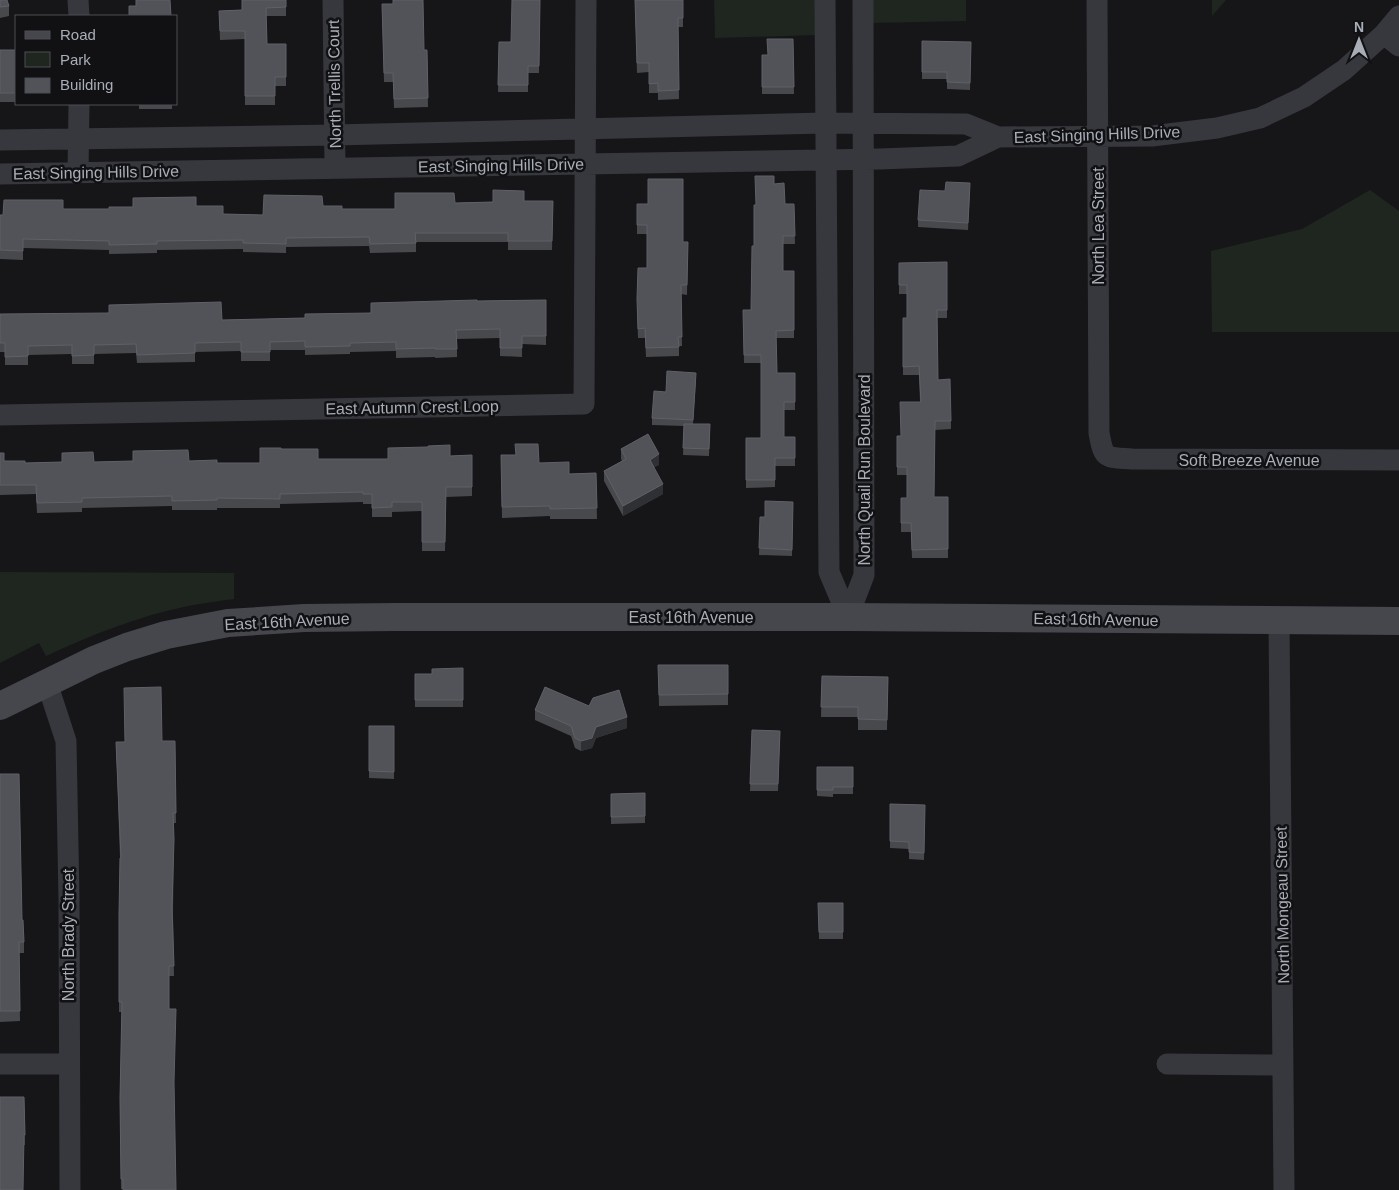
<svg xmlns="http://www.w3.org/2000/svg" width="1399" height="1190" font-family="Helvetica,sans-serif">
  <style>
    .green { fill: #1e261f }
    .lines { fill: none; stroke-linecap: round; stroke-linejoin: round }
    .street { stroke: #37383d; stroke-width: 21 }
    .secondary { stroke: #45474d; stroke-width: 28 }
    .wall { fill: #47494d }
    .shaded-wall { fill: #2f3033 }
    .building { fill: #525359; stroke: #5f6168 }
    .labels { text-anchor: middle; stroke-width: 5; stroke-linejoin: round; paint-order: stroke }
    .street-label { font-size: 16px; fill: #a8adb8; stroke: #111113 }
  </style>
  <rect width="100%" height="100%" fill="#161618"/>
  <path class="green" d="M714,0h104v35l-103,3z
    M872,0h94v21l-95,2z
    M1212,0h14l-14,16z
    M1370,190l29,21v121h-187l-1,-81 91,-22z
    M0,572l234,1v26c-16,2 -31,4 -46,7 -49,10 -97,29 -142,50l-7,-13 -39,20z"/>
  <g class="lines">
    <path class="street" d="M78,0l1,16
      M333,0l2,168
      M825,0l4,572 19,45
      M1097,0l2,433c5,27 6,24 33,26l267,1
      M1384,34l15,12
      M0,140l335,-5 490,-12 141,1 32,13 154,-1 65,-8 43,-10 44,-21 40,-27 40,-36 15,-18
      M78,173l1,-69
      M0,174l880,-15 78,-3 40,-19
      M0,415l584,-11 2,-404
      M848,617l16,-42 -1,-575
      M1279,620l5,570
      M47,683l19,58 3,158 1,291
      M0,1064h69
      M1167,1064l116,1"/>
    <path class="secondary" d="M0,706l94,-46 33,-13 39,-12 62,-12 76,-5 91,-1h453l551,4"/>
  </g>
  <path class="wall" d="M0,0l9,6v10l-9,2z
    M286,0v16h-20l1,28h19v42h-11v19h-30v-66l-25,1 -1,-29 23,-1z
    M540,0l-1,73h-11v19h-30l1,-50h12z
    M635,0h48v27h-5l1,72 -21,1v-7h-9v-21l-12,1z
    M382,4l42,46h3l1,57 -34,1 -1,-26h-9z
    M793,39l1,55h-32v-39h6z
    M971,42l-1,48 -23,-1v-10h-25v-7z
    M0,50h16v52h-16z
    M139,104h33v5h-33z
    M774,184l11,20h9l1,40h-12v27h11v67h-18l1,35h18v37h-11v27h11v29h-20v21l-29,1v-50h15v-75h-17l-1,-53h8l3,-64 2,-41z
    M970,190l-2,40 -50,-3v-7l27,-29z
    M524,201h29l-1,49h-44v-8h-92v10l-46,1 -1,-7 -83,1v6l-43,-1v-3l-86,1v3l-48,1v-4l-86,-2v12l-23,-1v-44l63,-6h46l87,-3 27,8 40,1 60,-9 19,3h53l60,-6 38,-1z
    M637,204l46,38h5l-1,53 -6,-1 1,52h-3v10l-33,1 -1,-19h-7l-1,-30 10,-40v-34h-10z
    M947,262v56h-10l1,62 13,41v8l-16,1 -1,67h14v61h-36l-1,-26h-10v-34h6v-23h-10v-39h4l19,-34 -1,-27h-16v-57h4v-24h-8v-31z
    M546,300v45l-24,-1v13l-22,-1v-18l-43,1v18l-22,1v-1l-39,1v-7l-46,1v2l-45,1v-5h-35v11h-29v-10l-46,1v10l-58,1 -1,-10 -42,1v10h-22v-10l-44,1v10h-23v-13h-5v-38l222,6 83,-2 66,-5 106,-12z
    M696,380l-3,44h17l-1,32 -26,-1 1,-29 -32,-1v-7l14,-26z
    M281,449l37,10h70l84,-4v41l-26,1 -1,54h-23v-40l-30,1v5h-20v-13h-9v-2l-83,2v4h-63v2h-45v-4l-90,2v4l-45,1 -1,-19 -36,1v-42l4,8 21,2 37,-1v-9l32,9 95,-1 28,2h43z
    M621,449l38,16 -5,2 9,27 -40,22 -19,-35v-10l18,-10 -1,-2z
    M501,455l38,8 30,11 27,-1 1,46h-47v-3l-48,2z
    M793,502l-1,54 -33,-1 1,-38h5z
    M658,665h70v40l-69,1z
    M463,668v39h-48v-33h17z
    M822,676l66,1 -1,53h-29v-13h-37z
    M535,710l92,18 -31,10 -4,10 -11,3 -6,-3 -4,-12 -36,-16z
    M369,726h25v53l-25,-1z
    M752,730l28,1 -2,60h-28z
    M175,741l1,82h-2l-1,90 1,63h-5l-46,213h-2l-1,-91 2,-86h-3v-87l1,-67 -4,-116z
    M817,767h36v27h-20v3l-16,-1z
    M0,774l22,146 2,22v11h-5l1,68 -20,1z
    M645,793v30l-34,1v-30z
    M890,804l35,1 -1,55 -15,-1v-10l-19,-1z
    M818,903h25v36h-24z
    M24,1097l1,48h-1z"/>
  <path class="shaded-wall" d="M659,454v11l-9,5v-10z
    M663,484v10l-40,22v-10z
    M627,717v11l-31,10 -4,10 -11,3v-10l15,-14z"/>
  <path class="building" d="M0,0h7l2,6 -9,1z
    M136,0h34l1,16h-42v-10h7z
    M242,0h44v7l-20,1 1,36h19v33h-11v19h-30v-65h-25l-1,-20 23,-1z
    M393,0h30l1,50h3l1,48 -34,1 -1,-26h-9l-2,-69h11z
    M512,0h28l-1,66h-11v19h-30l1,-43h12z
    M635,0h48v18h-5l1,72 -21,1v-8l-9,1v-21h-12z
    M767,39h26l1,48h-32v-32h6z
    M922,41l49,1 -1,41 -23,-1v-10h-25z
    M0,50h16v43h-16z
    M755,176h19v8l10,-1 1,21h9l1,32h-12v35h11v59l-18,1 1,42h18v29h-11v35h11v21h-20v22h-29v-42h15v-83h-17l-1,-45h8l1,-64h2v-41h2z
    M648,179h35v63h5l-1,43h-6l1,52h-4l1,10 -33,1 -1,-20 -7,1 -1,-30 1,-31h9v-43h-10v-21h11z
    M946,182l24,1 -2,40 -50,-3 2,-30 25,1z
    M493,190l31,1v10h29l-1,40h-44v-8h-93l1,10 -46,1 -1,-7 -83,1v6l-43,-1v-3l-86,1v3l-48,1v-4l-86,-2v12l-23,-1v-35h3l1,-15h59v9h46v-2h24v-9l63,-1v9h27v8l40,1 1,-20 58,1 1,10h19v3h53v-16h59l1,10 38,-1z
    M947,262v48h-10l1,70 12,-1 1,42h-16l-1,76h14v52l-36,1 -1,-27h-10v-25h6v-31h-10v-31h4l-1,-34h21l-2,-36 -16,1v-49h4v-33h-8v-22z
    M477,300v1l69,-1v36h-24v12h-22v-19l-44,1 1,19h-22v-1l-39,1v-7l-46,1v3l-45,1v-6l-35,1v10h-29v-10l-46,1v10l-58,2 -1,-11 -42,1v10l-22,1v-11l-44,1v10l-23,1v-14h-5v-29l109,-1v-8l112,-3 1,18 83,-2v-4l66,-1v-10z
    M667,371l29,2 -3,47 -41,-2 2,-27 12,1z
    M684,424h26l-1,25 -26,-1z
    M648,434l11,20 -9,6 13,24 -40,22 -19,-35 22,-12 -5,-10z
    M515,444h23l1,19 30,-1v12l27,-1 1,35 -47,1v-3l-48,1 -1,-52h15z
    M450,445v11l22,-1v32h-26l-1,55h-23v-40h-30v5l-20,1v-14h-9v-2l-83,2v5l-63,-1v2l-45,1v-5l-90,2v4l-45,1 -1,-18h-36v-32h4v8h21v2l37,-1v-9l31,-1 1,10 39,-1v-10l55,-1 1,11 28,-1v3h43v-15h21v1h37v10h70v-11l40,-1v-1z
    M765,501l28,1 -1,48 -33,-2 1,-31h5z
    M658,665h70v29l-69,1z
    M463,668v32h-48v-26h17v-5z
    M822,676l66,1 -1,43 -29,-1v-12h-37z
    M161,687l1,54h13l1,72h-3l1,26 -2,69 2,58h-5v43h7l-2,73 2,108h-53v-11h-2l-1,-81 2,-96h-3v-87l1,-57h1l-5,-116h9l-1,-54z
    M545,687l44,19 4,-8 26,-8 8,27 -31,10 -4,11 -11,3 -6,-3 -4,-12 -36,-16z
    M369,726h25v46l-25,-1z
    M752,730l28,1 -2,53h-28z
    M817,767h36v20h-20v3h-16z
    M0,774h19l3,146h1l1,22h-5l1,69h-20z
    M645,793v23l-34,1v-23z
    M890,804l35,1 -1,48 -15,-1v-10l-19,-1z
    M818,903h25v29h-24z
    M0,1097h24l1,38h-1l-1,55h-23z"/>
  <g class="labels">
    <g class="street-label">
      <text transform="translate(334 84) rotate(-91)" y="6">North Trellis Court</text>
      <text transform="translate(1097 134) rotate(-2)" y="6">East Singing Hills Drive</text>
      <text transform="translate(501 165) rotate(-1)" y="6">East Singing Hills Drive</text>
      <text transform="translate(96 172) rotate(-1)" y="6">East Singing Hills Drive</text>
      <text transform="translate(1098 226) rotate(-90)" y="6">North Lea Street</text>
      <text transform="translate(412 407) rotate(-1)" y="6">East Autumn Crest Loop</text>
      <text x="1249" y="466">Soft Breeze Avenue</text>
      <text transform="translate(864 470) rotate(-90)" y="6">North Quail Run Boulevard</text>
      <text x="691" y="623">East 16th Avenue</text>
      <text transform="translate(1096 619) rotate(1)" y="6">East 16th Avenue</text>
      <text transform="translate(287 621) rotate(-3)" y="6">East 16th Avenue</text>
      <text transform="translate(1282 905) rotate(-91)" y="6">North Mongeau Street</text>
      <text transform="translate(68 935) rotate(-90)" y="6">North Brady Street</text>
    </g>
  </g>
  <rect x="15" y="15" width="162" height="90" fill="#111113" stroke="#4d4f55"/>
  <rect x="25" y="31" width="25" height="8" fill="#45474d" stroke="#4d4f55"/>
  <text x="60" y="40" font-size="15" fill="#a8adb8">Road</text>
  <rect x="25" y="52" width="25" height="15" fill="#1e261f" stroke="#4d4f55"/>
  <text x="60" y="65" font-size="15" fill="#a8adb8">Park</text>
  <rect x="25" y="78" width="25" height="15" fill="#525359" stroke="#4d4f55"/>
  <text x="60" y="90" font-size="15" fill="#a8adb8">Building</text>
  <g transform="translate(1359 40)" stroke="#111113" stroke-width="4" paint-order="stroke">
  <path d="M0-4L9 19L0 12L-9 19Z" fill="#a8adb8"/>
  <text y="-8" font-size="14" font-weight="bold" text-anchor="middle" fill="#a8adb8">N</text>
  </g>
</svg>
